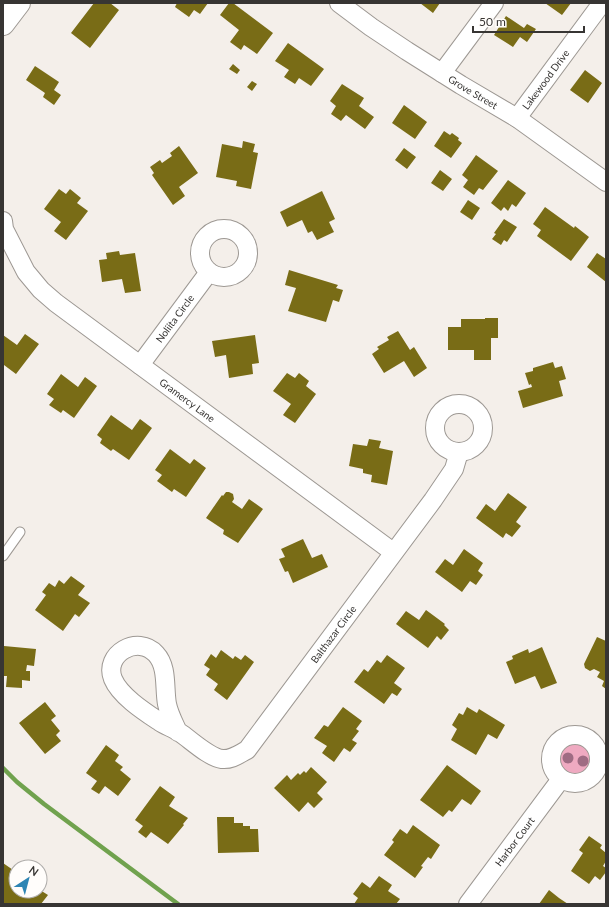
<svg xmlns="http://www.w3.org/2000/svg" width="609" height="907" font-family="Lato,sans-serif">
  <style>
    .green { fill: #efaac1 }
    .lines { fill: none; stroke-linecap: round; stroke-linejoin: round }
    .stream { stroke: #70a24e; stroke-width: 4.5 }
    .building { fill: #796c16 }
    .service-casing { stroke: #9d9893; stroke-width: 11 }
    .minor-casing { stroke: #9d9893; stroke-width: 20 }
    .tertiary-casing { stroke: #9d9893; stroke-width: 24 }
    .service { stroke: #fff; stroke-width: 9 }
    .minor { stroke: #fff; stroke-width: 18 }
    .tertiary { stroke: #fff; stroke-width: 22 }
    .tree { fill: #9f6c83 }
    .labels { text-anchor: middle; stroke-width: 4; stroke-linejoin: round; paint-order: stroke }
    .street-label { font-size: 10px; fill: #373533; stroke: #fffdfb }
  </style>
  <rect width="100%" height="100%" fill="#f4efea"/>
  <path class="green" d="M560 759a15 15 0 1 1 30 0a15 15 0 1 1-30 0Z"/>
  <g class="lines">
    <path class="stream" d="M3,768l14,14 27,22 134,100"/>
  </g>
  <path class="building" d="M94,3h16l9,7 -29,38 -19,-15z
    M177,3h31l-8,11 -6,-4 -5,7 -14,-10z
    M229,3h4l40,30 -16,21 -13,-9 -3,5 -11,-8 9,-12 -19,-15z
    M420,3h20l-7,10z
    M545,3h26l-9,12z
    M506,16l18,12 3,-4 9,5 -9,13 -7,-5 -7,10 -19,-12z
    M288,43l36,26 -13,17 -12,-8 -4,6 -11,-7 5,-7 -14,-9z
    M233,64l7,6 -3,4 -8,-5z
    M35,66l24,16 -5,8 7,5 -7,10 -11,-8 2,-4 -19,-13z
    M585,70l17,13 -14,20 -18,-13z
    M252,81l5,3 -5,7 -5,-4z
    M342,84l22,14 -5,8 15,11 -9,12 -19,-14 -5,6 -10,-7 5,-8 -6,-5z
    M404,105l23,17 -12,17 -23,-16z
    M444,131l6,4 2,-2 7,5 -1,2 4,3 -11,15 -17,-12z
    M243,141l12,3 -2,8 5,1 -7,36 -15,-3 1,-5 -21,-4 6,-33 20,4z
    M179,146l19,27 -19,14 6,9 -12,9 -21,-30 2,-2 -4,-6 10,-7 2,3 10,-7 -2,-3z
    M404,148l12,9 -9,12 -12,-9z
    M476,155l22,16 -15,19 -4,-2 -5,7 -11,-8 5,-7 -6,-5z
    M440,170l12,9 -9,12 -12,-8z
    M508,180l18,13 -10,14 -4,-3 -4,7 -4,-4 -3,4 -10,-8z
    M59,189l7,5 4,-5 11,9 -4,5 11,8 -22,29 -12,-9 7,-9 -17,-13z
    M322,191l13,28 -6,3 5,10 -17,8 -5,-9 -4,2 -6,-13 -15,7 -7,-15z
    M468,200l12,8 -8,12 -12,-8z
    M545,207l29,21 1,-2 14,11 -18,24 -34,-25 4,-6 -8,-6z
    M504,219l13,8 -10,15 -3,-2 -3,5 -9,-6 4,-5 -2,-1z
    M119,251l1,4 15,-2 6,38 -16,2 -3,-14 -20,3 -3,-22 8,-1 -1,-6z
    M597,253l9,6v23l-19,-15z
    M289,270l49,15 -2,3 7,2 -4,12 -6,-2 -7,22 -38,-11 8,-23 -11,-3z
    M485,318h13v20h-7v22h-17v-10h-26v-23h13v-8h24z
    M398,331l12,19 4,-3 13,21 -13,9 -10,-16 -20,12 -12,-19 7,-5 -2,-2 12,-7 -2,-3z
    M25,334l14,10 -23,30 -12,-9 -1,2v-32l14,10z
    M255,335l4,28 -7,1 1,10 -24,4 -3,-23 -11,2 -3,-16z
    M553,362l2,6 7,-2 4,13 -7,2 4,15 -40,12 -5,-17 14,-4 -1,-3 -2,1 -4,-12 8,-2v-3z
    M287,373l8,5 4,-5 10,8 -3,5 10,8 -21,29 -12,-8 8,-11 -18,-13z
    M61,374l17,13 7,-10 12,9 -23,32 -11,-8 -2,3 -12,-8 5,-6 -7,-5z
    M111,415l21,15 8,-11 12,9 -23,32 -16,-11 -2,2 -11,-8 2,-4 -5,-4z
    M369,439l12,2 -2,7 14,3 -6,34 -16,-3 1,-7 -9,-2v-4l-14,-3 4,-22 14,2z
    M170,449l20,15 4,-5 12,9 -20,29 -12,-8 -2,3 -15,-11 5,-6 -7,-5z
    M226,492h3l4,2 1,5 -2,3 10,7 7,-10 14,10 -25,34 -15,-9 1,-4 -18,-12 16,-23 1,1z
    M508,493l19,14 -11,15 5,4 -9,11 -6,-4 -3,5 -27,-20 10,-14 9,7z
    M303,539l9,19 10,-4 6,13 -35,16 -5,-12 -3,1 -6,-13 6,-2 -4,-8z
    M464,549l19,14 -5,8 5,4 -7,10 -6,-4 -8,11 -27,-20 10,-13 8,6z
    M71,576l14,10 -7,9 12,8 -11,14 -4,-3 -12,17 -28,-21 11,-15 -4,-3 7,-9 6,4 4,-7 5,4z
    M426,610l19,14 -1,1 5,5 -8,10 -4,-4 -9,12 -32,-24 10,-13 13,9z
    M597,637l9,4v48l-4,-3 2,-5 -7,-4 3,-5 -6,-3 -4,2 -5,-3 -1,-4z
    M4,646l32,3 -2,17 -7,-1 -1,6h4v10l-8,-1v8l-16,-1 1,-11h-4z
    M542,647l15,36 -16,6 -6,-13 -20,8 -9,-22 7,-3 -1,-3 16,-7 1,4z
    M221,650l12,9 2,-3 6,4 4,-5 9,7 -27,38 -13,-10 4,-6 -12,-9 4,-6 -6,-4 7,-11 5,4z
    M387,655l18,13 -11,15 8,6 -5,7 -5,-3 -8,11 -30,-22 10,-13 4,3 9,-12 4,3z
    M45,702l11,14 -5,4 9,11 -4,4 5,6 -16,13 -26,-31z
    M343,707l19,14 -6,8 3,2 -7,9 5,3 -7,9 -6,-4 -10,14 -12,-9 5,-7 -13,-8 10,-13 4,2z
    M467,707l10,6 2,-4 26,16 -8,14 -9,-5 -12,21 -25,-15 6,-11 -5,-4 7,-12 4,2z
    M106,745l13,10 -4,6 8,6 -3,3 11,9 -13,17 -13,-10 -6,8 -8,-5 6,-8 -11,-8z
    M447,765l34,26 -10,14 -9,-6 -10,13 -3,-2 -6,7 -23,-17z
    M311,767l16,15 -10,11 6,6 -9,9 -6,-6 -9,10 -25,-24 13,-13 4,5 7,-7 2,2 4,-4 2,2z
    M160,786l15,11 -6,9 19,12 -5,6 1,1 -16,19 -17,-12 -5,6 -8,-6 5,-6 -8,-6z
    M217,817h17v6h9v3h7v3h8l1,23 -41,1z
    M413,825l27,20 -9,14 -3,-2 -7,9 2,1 -8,11 -31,-23 10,-13 -2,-2 8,-11 7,5z
    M589,836l13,9 -2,3 6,5v8l-3,5 3,2v4l-6,8 -5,-4 -6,8 -18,-13 12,-18 -4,-3z
    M3,863l13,9v19h24v-1l8,5 -7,9h-38z
    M379,876l13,9 -4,6 12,8 -4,5h-42l4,-6 -5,-4 9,-12 8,6z
    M549,890l10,8 9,6h-29z"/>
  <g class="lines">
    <g class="service-casing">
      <path id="service" d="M3,556l17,-24"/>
    </g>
    <g class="minor-casing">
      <g id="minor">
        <path id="s1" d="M339,3l32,24 36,24 54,34 56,33 89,64"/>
        <path d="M442,73l52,-70"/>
        <path id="s2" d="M517,118l85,-115"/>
        <path id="s3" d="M3,221l1,8 22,43 15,18 15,13 337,249"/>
        <circle cx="224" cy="253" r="24"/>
        <path id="s4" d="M140,365l69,-93"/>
        <circle cx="459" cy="428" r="24"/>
        <path id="s5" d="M178,732c-4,-9 -9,-18 -11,-28 -3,-16 1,-37 -11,-50 -18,-20 -53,0 -43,25 7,17 32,33 47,43 6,4 13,6 19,10 11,7 29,25 43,27 10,1 17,-5 25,-9l186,-250 21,-31 5,-17"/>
        <circle cx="575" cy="759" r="24"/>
        <path id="s6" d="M468,904l93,-125"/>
      </g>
    </g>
    <g class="tertiary-casing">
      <path id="tertiary" d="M3,24l16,-21"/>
    </g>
    <use href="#service" class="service"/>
    <use href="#minor" class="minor"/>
    <use href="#tertiary" class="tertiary"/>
  </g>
  <g class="tree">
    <circle cx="568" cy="758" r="5.5"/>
    <circle cx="583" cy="761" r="5.5"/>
  </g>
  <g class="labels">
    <g class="street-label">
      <text dy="4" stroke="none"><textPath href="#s2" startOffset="48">Lakewood Drive</textPath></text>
      <text dy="4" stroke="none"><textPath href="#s1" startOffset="161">Grove Street</textPath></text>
      <text dy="4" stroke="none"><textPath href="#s4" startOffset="58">Noliita Circle</textPath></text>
      <text dy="4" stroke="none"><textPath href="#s3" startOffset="263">Gramercy Lane</textPath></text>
      <text dy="4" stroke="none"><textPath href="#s5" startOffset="460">Balthazar Circle</textPath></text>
      <text dy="4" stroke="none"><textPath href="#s6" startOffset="78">Harbor Court</textPath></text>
    </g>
  </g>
  <rect width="609" height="907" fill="none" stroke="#373533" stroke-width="8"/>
  <g transform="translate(28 879) rotate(36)"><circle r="19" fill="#fffdfb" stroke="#afadab"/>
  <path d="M0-3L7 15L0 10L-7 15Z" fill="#2e85b4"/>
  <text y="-6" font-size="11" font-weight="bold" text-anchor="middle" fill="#373533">N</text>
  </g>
  <path d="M473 26v6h111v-6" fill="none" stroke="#373533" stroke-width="2"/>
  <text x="479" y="26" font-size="12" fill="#373533" stroke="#fffdfb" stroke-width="3" paint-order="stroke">50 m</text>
</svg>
